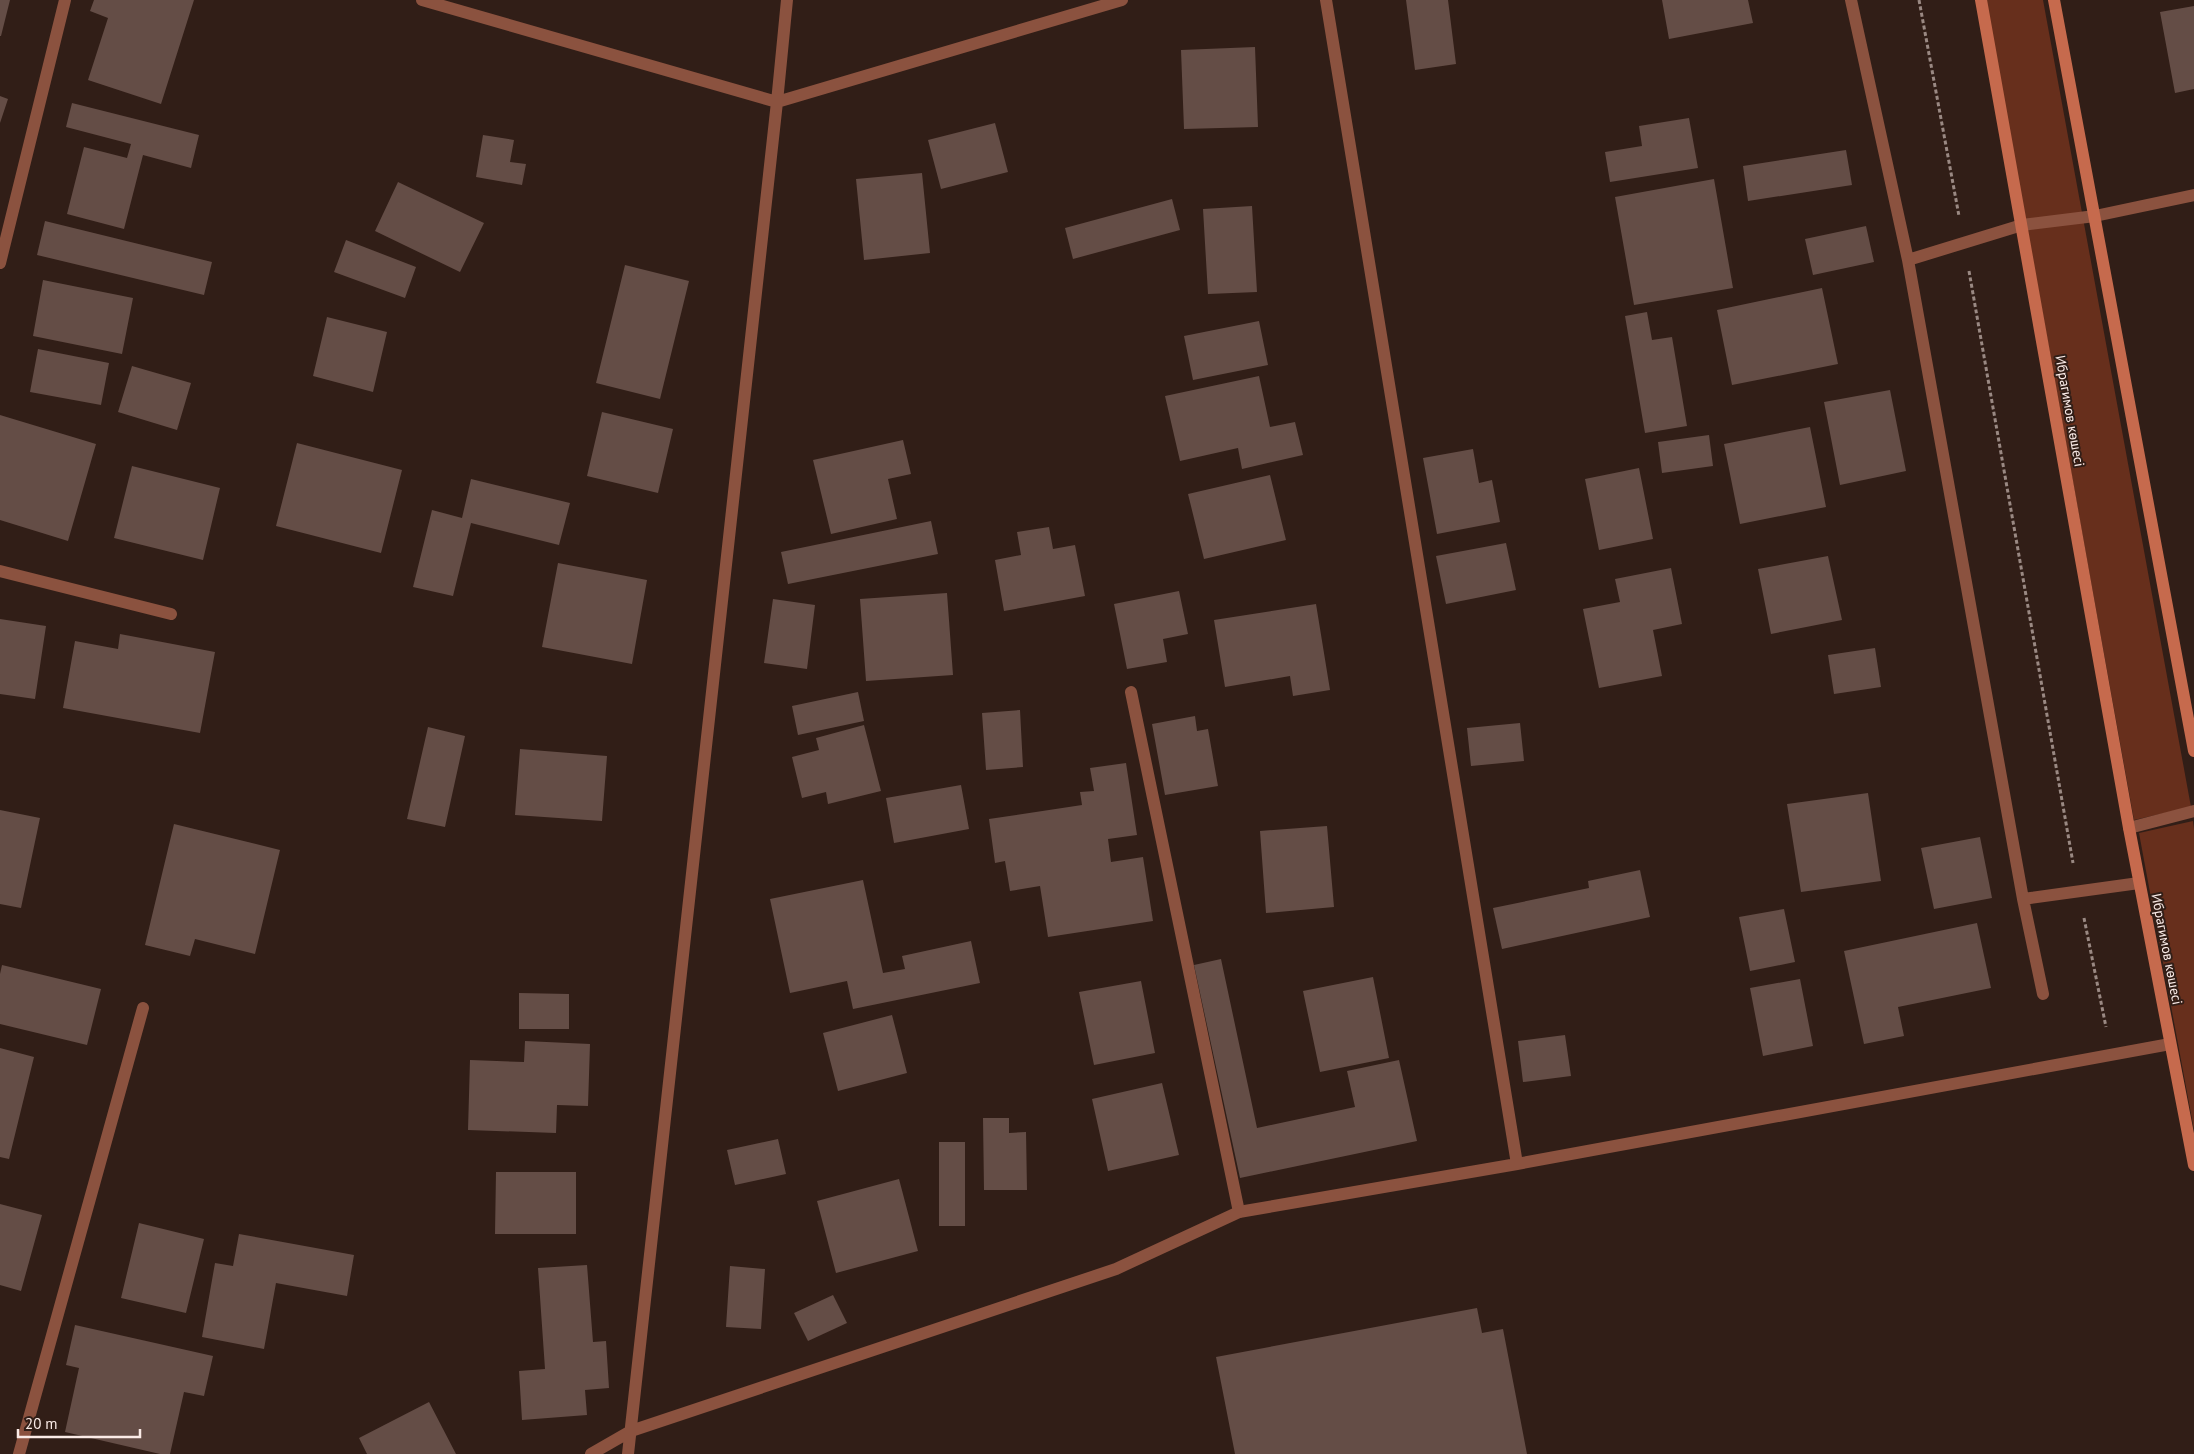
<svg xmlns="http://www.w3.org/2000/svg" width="2194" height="1454" font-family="'PT Sans',sans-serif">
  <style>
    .green { fill: #672f1c }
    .building { fill: #644d46 }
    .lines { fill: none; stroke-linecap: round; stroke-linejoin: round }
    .path { stroke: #9a8983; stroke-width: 3; stroke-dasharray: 4 2.5; stroke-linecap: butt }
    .lane { stroke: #8b523f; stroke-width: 12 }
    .street { stroke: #8b523f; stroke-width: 12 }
    .secondary { stroke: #c66a4d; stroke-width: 12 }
    .labels { text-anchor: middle; stroke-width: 4; stroke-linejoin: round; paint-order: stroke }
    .street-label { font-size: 14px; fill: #faebe7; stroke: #311e17 }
  </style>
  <rect width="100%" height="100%" fill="#311e17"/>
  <path class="green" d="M1986,0h57l148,807 -57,13z
    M2193,821l1,8v301l-55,-297z"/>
  <path class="building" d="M0,0h10l-9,36h-1z
    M94,0h100l-33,104 -73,-24 20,-62 -18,-7z
    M1406,0h42l8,64 -41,6z
    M1662,0h86l5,23 -84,16z
    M2194,6v83l-19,4 -15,-81z
    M1255,47l3,80 -74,2 -3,-79z
    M0,96l8,3 -8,24z
    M72,103l127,32 -8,33 -48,-13 -19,74 -57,-15 17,-67 43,11 4,-14 -65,-17z
    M1689,118l9,50 -88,14 -5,-30 37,-6 -3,-20z
    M995,123l13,49 -67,17 -13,-49z
    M483,135l31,5 -4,22 16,2 -4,21 -46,-8z
    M1846,150l6,35 -104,16 -5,-35z
    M922,173l8,80 -66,7 -8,-81z
    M1714,179l19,109 -99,17 -19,-108z
    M398,182l86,41 -24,49 -85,-41z
    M1172,199l8,31 -107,29 -8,-31z
    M1252,206l5,86 -49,2 -5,-85z
    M45,221l167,41 -8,33 -167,-40z
    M1866,226l8,36 -61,13 -8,-36z
    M346,240l70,27 -11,31 -71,-26z
    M625,265l64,16 -29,118 -64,-16z
    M43,280l90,18 -11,56 -89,-18z
    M1822,288l16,76 -106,21 -15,-75z
    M1647,312l5,28 20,-3 15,89 -42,7 -20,-117z
    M327,317l60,15 -14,60 -60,-16z
    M1259,321l9,44 -75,15 -9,-44z
    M38,349l71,14 -8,42 -71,-13z
    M132,366l59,17 -14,47 -59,-18z
    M1259,376l11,51 25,-5 8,33 -61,14 -4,-21 -58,13 -15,-65z
    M1890,390l16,81 -66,14 -16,-83z
    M602,412l71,17 -15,64 -71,-17z
    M0,415l96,29 -28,97 -68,-21z
    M1810,427l16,80 -86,17 -16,-80z
    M1709,435l4,31 -51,7 -4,-31z
    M903,440l8,34 -23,5 9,40 -66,15 -18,-74z
    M297,443l105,27 -21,83 -105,-27z
    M1473,449l6,34 13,-3 8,42 -63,12 -14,-76z
    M132,466l88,22 -17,72 -89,-22z
    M1639,468l14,71 -54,11 -14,-71z
    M1270,475l16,65 -82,19 -16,-65z
    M471,479l99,24 -11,42 -88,-22 -18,73 -40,-9 19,-77 30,8z
    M931,521l7,33 -150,30 -7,-32z
    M1049,527l4,22 22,-4 10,51 -81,15 -9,-51 26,-5 -4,-23z
    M1506,543l10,47 -70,14 -10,-48z
    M1828,556l14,64 -71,14 -13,-65z
    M558,563l89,17 -15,84 -90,-17z
    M1671,568l11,56 -29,6 9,46 -63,12 -16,-79 37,-7 -5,-23z
    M1179,591l9,43 -25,5 4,23 -40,7 -13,-65z
    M947,593l6,82 -87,6 -6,-82z
    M773,599l42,6 -8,64 -43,-6z
    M1316,604l14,86 -37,6 -3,-20 -65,11 -11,-67z
    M0,619l46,7 -11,73 -35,-5z
    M120,634l95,18 -15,81 -137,-25 12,-67 43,8z
    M1875,648l6,39 -47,7 -6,-39z
    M858,692l6,29 -66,14 -6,-29z
    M1020,710l3,57 -37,3 -4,-57z
    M1195,716l2,15 11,-2 10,57 -53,9 -13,-71z
    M1520,723l4,38 -53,5 -4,-38z
    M864,725l17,66 -53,13 -2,-12 -24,6 -10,-41 27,-7 -3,-12z
    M428,727l37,9 -20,91 -38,-8z
    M520,749l87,7 -5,65 -87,-6z
    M1126,763l11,72 -29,4 3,23 32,-5 10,64 -105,16 -8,-51 -30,5 -5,-30 -10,2 -6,-44 93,-14 -2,-13 14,-1 -4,-23z
    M961,785l8,44 -75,14 -8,-45z
    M1868,793l13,88 -80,11 -14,-88z
    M0,810l40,8 -19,90 -21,-4z
    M174,824l106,26 -25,104 -60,-15 -5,17 -45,-11z
    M1327,826l7,81 -68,6 -6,-82z
    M1980,837l12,61 -58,11 -13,-61z
    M1640,870l10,47 -148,32 -9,-41 96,-20 -1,-7z
    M863,880l20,93 22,-4 -3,-13 69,-15 9,42 -127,26 -6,-28 -57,12 -20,-94z
    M1784,909l11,53 -45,9 -11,-54z
    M1977,923l14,65 -93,19 6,29 -40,8 -20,-93z
    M1221,959l36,169 98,-21 -8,-36 52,-11 18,81 -177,37 -46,-213z
    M2,965l99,24 -14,56 -87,-21v-50z
    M1373,977l16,81 -69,14 -17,-81z
    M1800,979l13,67 -50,10 -13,-68z
    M1141,981l14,72 -61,12 -15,-73z
    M519,993l50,1v35h-50z
    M892,1015l15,58 -69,18 -15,-58z
    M1565,1035l6,41 -48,6 -5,-41z
    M525,1041l65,3 -2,62 -31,-1 -1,28 -88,-3 2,-70 54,2z
    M0,1048l34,9 -25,102 -9,-2z
    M1162,1083l17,72 -71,16 -16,-72z
    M983,1118h26v15l17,-1 1,58h-43z
    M778,1139l8,35 -51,11 -8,-35z
    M939,1142h26v84h-26z
    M496,1172h80v62h-81z
    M899,1179l19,72 -82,22 -19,-72z
    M0,1204l42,11 -21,76 -21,-6z
    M139,1223l65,16 -18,74 -65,-15z
    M239,1234l115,21 -7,41 -71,-13 -12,66 -62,-12 13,-74 18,3z
    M587,1265l6,77 13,-1 3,47 -24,2 2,25 -65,5 -3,-49 26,-2 -7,-101z
    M730,1266l35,3 -4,60 -35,-2z
    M833,1295l14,28 -39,18 -14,-28z
    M1477,1308l5,25 21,-4 24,125h-292l-19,-97z
    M75,1325l138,31 -9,40 -20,-4 -14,62h-10l-95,-22 14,-64 -13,-3z
    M429,1402l27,52h-89l-8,-16z"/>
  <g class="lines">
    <path class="path" d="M1919,0l40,216
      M1969,271l104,592
      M2084,918l22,109"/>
    <path class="lane" d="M1131,692l108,520"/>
    <path class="street" d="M422,0l355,102 10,-102
      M1326,0l191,1164
      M1851,0l57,260 115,639 20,95
      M1908,260l114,-35 73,-9 99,-21
      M0,263l65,-263
      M0,571l171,43
      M2129,828l65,-17
      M2023,899l116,-16
      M19,1454l124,-446
      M591,1454l40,-23 485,-162 123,-57 278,-48 653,-120
      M628,1454l149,-1352 345,-102"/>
    <path class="secondary" d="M1981,0l148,828 65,337
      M2054,0l140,751"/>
  </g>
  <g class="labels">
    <g class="street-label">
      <text transform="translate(2070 411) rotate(80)" y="5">Ибрагимов көшесі</text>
      <text transform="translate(2167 949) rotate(79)" y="5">Ибрагимов көшесі</text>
    </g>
  </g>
  <path d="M18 1429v8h122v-8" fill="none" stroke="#faebe7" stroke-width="2.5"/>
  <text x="25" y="1429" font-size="15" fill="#faebe7" stroke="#311e17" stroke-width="4" paint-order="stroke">20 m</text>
</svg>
